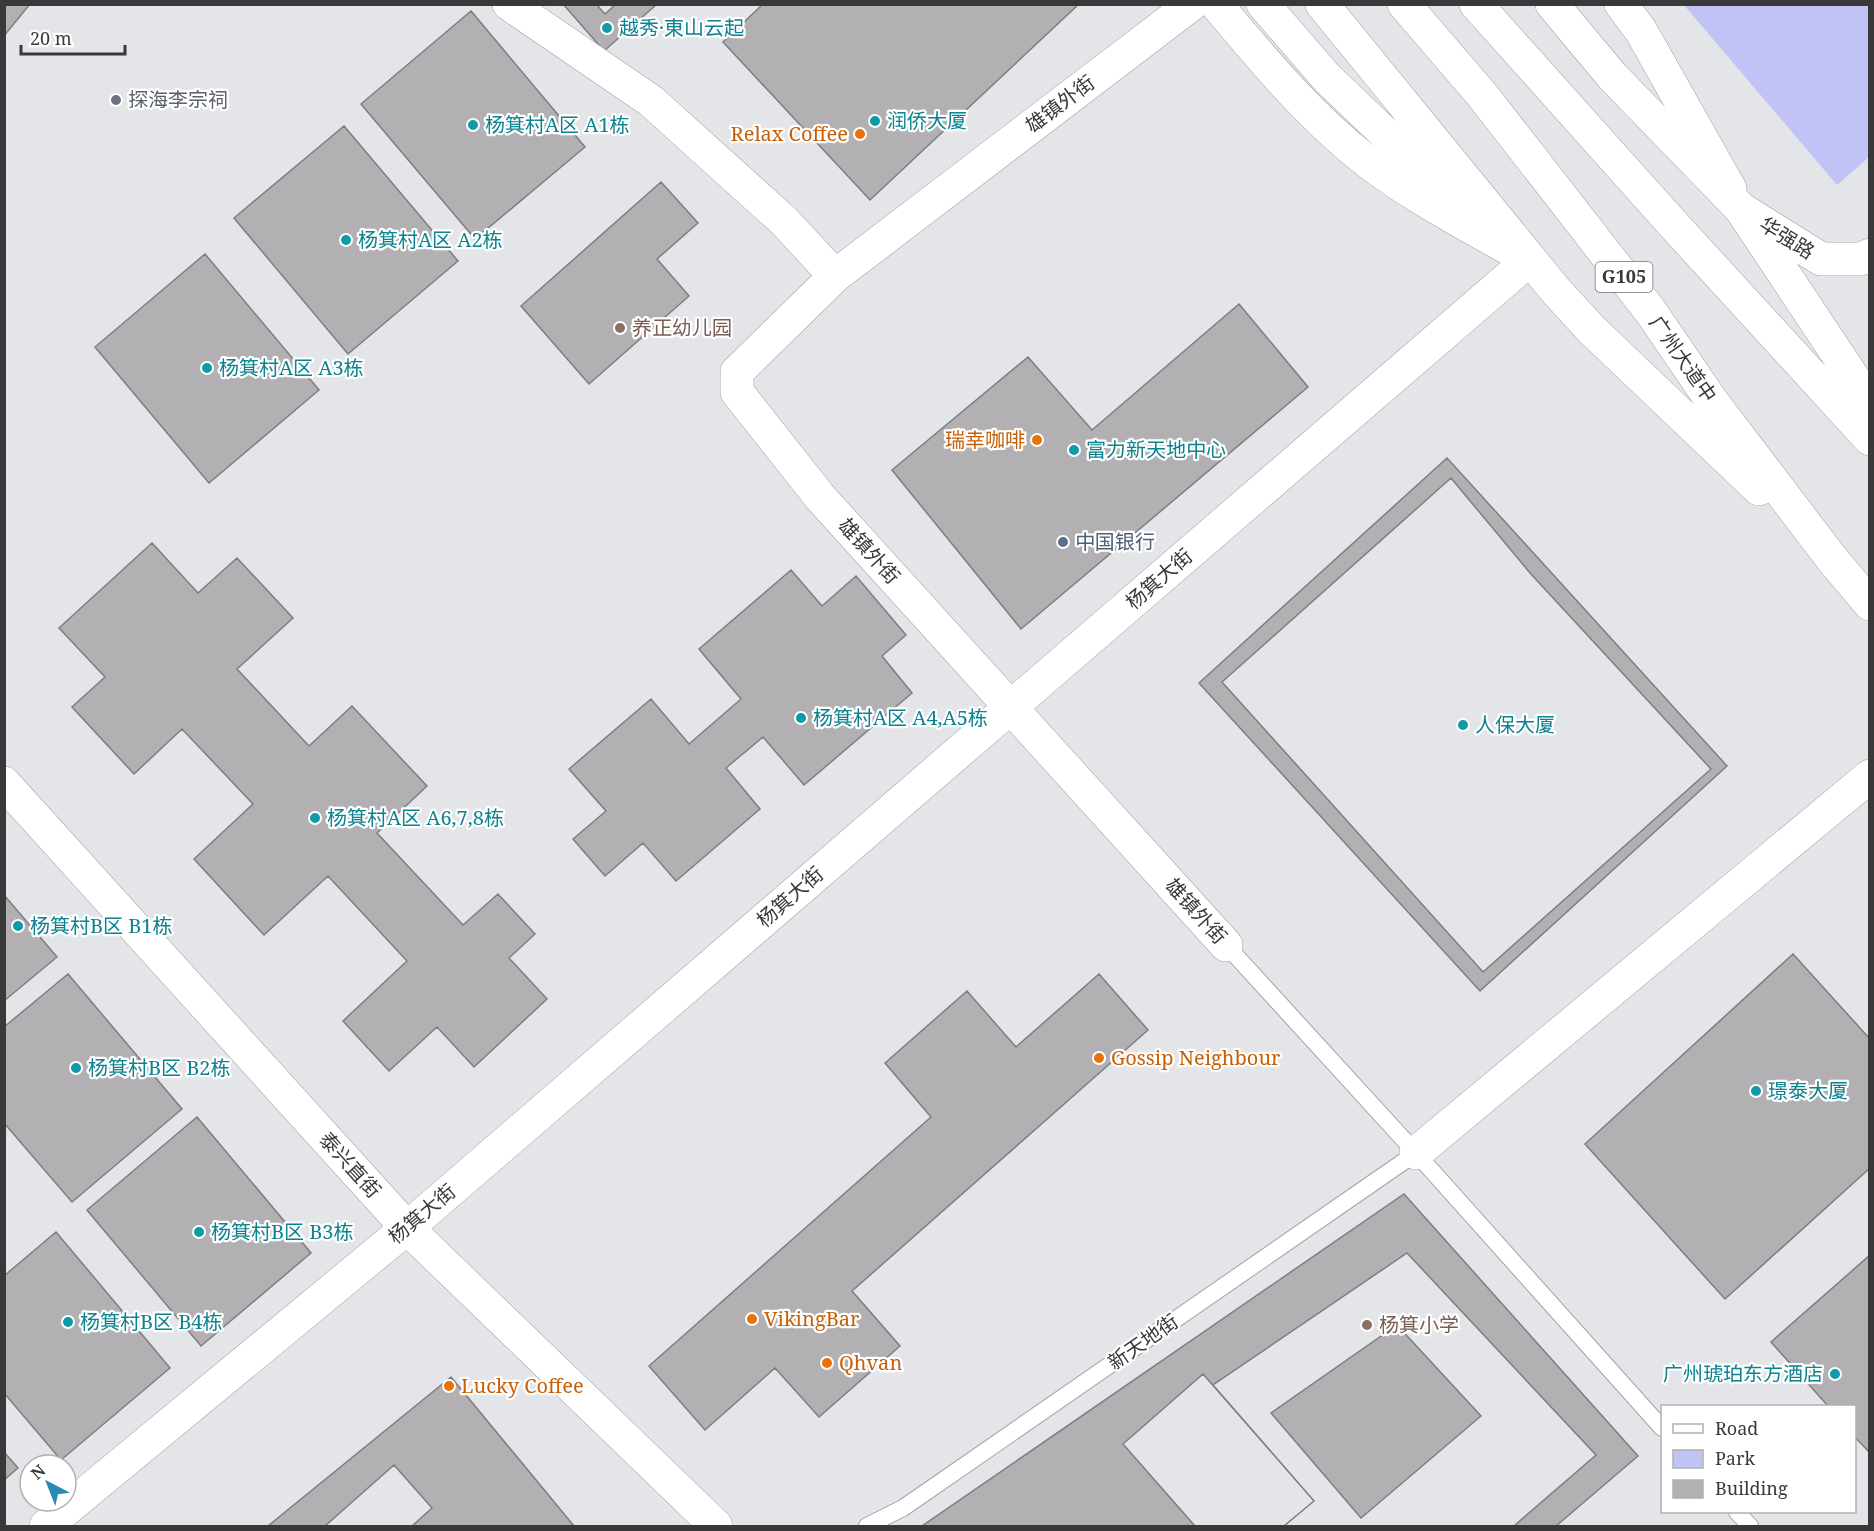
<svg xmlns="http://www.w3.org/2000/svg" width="1874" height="1531" font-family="'Noto Serif','Noto Sans SC',serif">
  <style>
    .green { fill: #c1c3f7 }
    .building { fill: #b2b0b3; stroke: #7f7d80; stroke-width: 1.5; fill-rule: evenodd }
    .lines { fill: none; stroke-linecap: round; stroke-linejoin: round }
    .service-casing { stroke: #a2a2a6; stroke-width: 18 }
    .minor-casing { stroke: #a2a2a6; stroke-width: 34 }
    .tertiary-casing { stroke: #a2a2a6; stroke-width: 34 }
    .trunk-casing { stroke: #a2a2a6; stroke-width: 34 }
    .service { stroke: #fff; stroke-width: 16 }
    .minor { stroke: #fff; stroke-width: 33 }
    .tertiary { stroke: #fff; stroke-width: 33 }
    .trunk { stroke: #fff; stroke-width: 33 }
    .culture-dot { fill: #0f9aa8; stroke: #fff; stroke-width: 2 }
    .worship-dot { fill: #6b7280; stroke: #fff; stroke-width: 2 }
    .food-dot { fill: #e8710a; stroke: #fff; stroke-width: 2 }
    .education-dot { fill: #8d6e63; stroke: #fff; stroke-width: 2 }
    .service-dot { fill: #5c6f8a; stroke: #fff; stroke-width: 2 }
    .labels { text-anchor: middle; stroke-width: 4.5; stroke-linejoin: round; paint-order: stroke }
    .shield { fill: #fff; stroke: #747475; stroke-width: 1.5 }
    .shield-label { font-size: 18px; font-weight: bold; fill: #39393a }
    .culture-label { font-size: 20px; fill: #0d838f; stroke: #fff; text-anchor: start }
    .worship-label { font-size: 20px; fill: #5b616d; stroke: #fff; text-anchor: start }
    .street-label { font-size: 20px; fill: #39393a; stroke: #fff }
    .food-label { font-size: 20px; fill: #c56008; stroke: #fff; text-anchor: start }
    .education-label { font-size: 20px; fill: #785e54; stroke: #fff; text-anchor: start }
    .service-label { font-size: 20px; fill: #4e5e75; stroke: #fff; text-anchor: start }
  </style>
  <rect width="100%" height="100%" fill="#e4e5e8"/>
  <path class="green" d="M1684,5h185v152l-32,28z"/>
  <path class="building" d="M4,4h26l-26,32z
    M563,4h94l-53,47z
    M596,4h20l-11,10z
    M763,4h316l-209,196 -147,-158z
    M471,11l114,136 -110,92 -114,-135z
    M344,126l114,135 -110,93 -114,-136z
    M661,182l37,41 -41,36 32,37 -100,88 -68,-78z
    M205,254l114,136 -110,93 -114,-136z
    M1239,304l69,83 -287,242 -129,-159 136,-113 64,73z
    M1447,458l280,308 -247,225 -281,-308z
    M1451,478l79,95 181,196 -228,203 -261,-290z
    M152,543l46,50 39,-35 56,60 -56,51 72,77 43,-40 75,80 -50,47 86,92 35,-31 37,40 -26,24 38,41 -73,68 -37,-40 -48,44 -46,-50 64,-60 -79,-85 -64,59 -70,-76 59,-55 -71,-75 -48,45 -62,-67 33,-30 -46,-49z
    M791,570l31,36 34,-30 50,59 -24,21 30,37 -108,92 -41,-48 -37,31 34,41 -84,72 -33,-38 -38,33 -32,-37 33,-28 -37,-42 82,-70 38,45 52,-45 -42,-50z
    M4,895l53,62 -53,44z
    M1793,954l77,85v129l-145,131 -140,-155z
    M68,974l114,135 -110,93 -68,-79v-96z
    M1099,974l49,56 -296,261 48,55 -81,71 -44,-49 -70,62 -56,-64 282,-249 -46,-54 82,-72 49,56z
    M197,1117l114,136 -110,93 -114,-136z
    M1404,1194l234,262 -82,70h-634z
    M56,1232l114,136 -109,92 -57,-67v-117z
    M1407,1253l189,202 -82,71h-230l30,-25 -101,-116zM1397,1325l84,91 -120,102 -90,-105z
    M1870,1255v198l-16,-17v-30h-26l-57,-64z
    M1203,1374l111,127 -30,25h-89l-72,-82z
    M451,1377l123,149h-306z
    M4,1452l14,16 -14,12z
    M394,1465l38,43 -20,18h-87z"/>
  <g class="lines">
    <g class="service-casing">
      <path id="service" d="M1226,945l190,208 246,275
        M1737,1512l13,14
        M867,1526l36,-18 513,-355"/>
    </g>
    <g class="minor-casing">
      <path id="minor" d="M509,4l142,97 133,120 51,55
        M1192,4l-357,272 -98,96v20l83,105 406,448
        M1741,209l80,50h40l9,-4
        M1416,1153l454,-377
        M407,1228l309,298"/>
    </g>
    <g class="tertiary-casing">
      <path id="tertiary" d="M1621,4l20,27 89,158
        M4,783l403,445
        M46,1526l361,-298 1122,-968c-54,-31 -111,-60 -161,-98 -58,-45 -105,-102 -152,-158"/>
    </g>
    <g class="trunk-casing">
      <path id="trunk" d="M1263,4l64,74 66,63 67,58
        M1322,4l235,288 35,38 167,159
        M1404,4l79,92 168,216 60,88 121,159 38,45
        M1476,4l196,219 198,216
        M1552,4l60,72 129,133 129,194"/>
    </g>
    <use href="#service" class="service"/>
    <use href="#minor" class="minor"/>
    <use href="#tertiary" class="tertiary"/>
    <use href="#trunk" class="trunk"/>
  </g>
  <g class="culture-dot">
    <circle cx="607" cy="28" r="6"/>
    <circle cx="875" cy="121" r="6"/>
    <circle cx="473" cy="125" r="6"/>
    <circle cx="346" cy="240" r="6"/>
    <circle cx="207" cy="368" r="6"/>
    <circle cx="1074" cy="450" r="6"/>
    <circle cx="801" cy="718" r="6"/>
    <circle cx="1463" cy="725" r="6"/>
    <circle cx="315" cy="818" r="6"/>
    <circle cx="18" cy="926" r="6"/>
    <circle cx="76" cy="1068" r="6"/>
    <circle cx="1756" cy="1091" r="6"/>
    <circle cx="199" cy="1232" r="6"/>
    <circle cx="68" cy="1322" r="6"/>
    <circle cx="1835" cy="1374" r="6"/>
  </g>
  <circle class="worship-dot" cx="116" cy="100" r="6"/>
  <g class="food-dot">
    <circle cx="860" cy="134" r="6"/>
    <circle cx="1037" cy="440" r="6"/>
    <circle cx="1099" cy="1058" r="6"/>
    <circle cx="752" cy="1319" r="6"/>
    <circle cx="827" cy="1363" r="6"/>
    <circle cx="449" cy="1386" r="6"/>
  </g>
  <g class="education-dot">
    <circle cx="620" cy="328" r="6"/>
    <circle cx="1367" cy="1325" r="6"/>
  </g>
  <circle class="service-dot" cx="1063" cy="542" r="6"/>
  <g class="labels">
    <rect class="shield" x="1595.5" y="262" width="57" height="30" rx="4.5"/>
    <g class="shield-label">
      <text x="1624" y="283">G105</text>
    </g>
    <g class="culture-label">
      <text x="619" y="35">越秀·東山云起</text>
      <text x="887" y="128">润侨大厦</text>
      <text x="485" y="132">杨箕村A区 A1栋</text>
      <text x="358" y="247">杨箕村A区 A2栋</text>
      <text x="219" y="375">杨箕村A区 A3栋</text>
      <text x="1086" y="457">富力新天地中心</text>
      <text x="813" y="725">杨箕村A区 A4,A5栋</text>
      <text x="1475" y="732">人保大厦</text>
      <text x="327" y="825">杨箕村A区 A6,7,8栋</text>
      <text x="30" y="933">杨箕村B区 B1栋</text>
      <text x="88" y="1075">杨箕村B区 B2栋</text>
      <text x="1768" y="1098">璟泰大厦</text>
      <text x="211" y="1239">杨箕村B区 B3栋</text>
      <text x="80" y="1329">杨箕村B区 B4栋</text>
      <text x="1823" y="1381" text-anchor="end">广州琥珀东方酒店</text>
    </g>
    <g class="worship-label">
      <text x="128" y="107">探海李宗祠</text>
    </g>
    <g class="street-label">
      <text transform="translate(1060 104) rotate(-37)" y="7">雄镇外街</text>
      <text transform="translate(1787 238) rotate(32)" y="7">华强路</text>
      <text transform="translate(1683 359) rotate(55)" y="7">广州大道中</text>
      <text transform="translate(869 551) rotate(48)" y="7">雄镇外街</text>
      <text transform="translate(1159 579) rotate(-41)" y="7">杨箕大街</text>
      <text transform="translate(790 897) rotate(-41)" y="7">杨箕大街</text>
      <text transform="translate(1196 911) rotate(48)" y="7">雄镇外街</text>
      <text transform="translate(350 1165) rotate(48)" y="7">泰兴直街</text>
      <text transform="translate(422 1214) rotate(-40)" y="7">杨箕大街</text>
      <text transform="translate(1143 1342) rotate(-35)" y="7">新天地街</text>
    </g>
    <g class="food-label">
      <text x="848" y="141" text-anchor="end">Relax Coffee</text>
      <text x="1025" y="447" text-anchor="end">瑞幸咖啡</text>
      <text x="1111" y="1065">Gossip Neighbour</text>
      <text x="764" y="1326">VikingBar</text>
      <text x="839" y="1370">Qhvan</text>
      <text x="461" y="1393">Lucky Coffee</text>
    </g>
    <g class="education-label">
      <text x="632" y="335">养正幼儿园</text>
      <text x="1379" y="1332">杨箕小学</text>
    </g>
    <g class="service-label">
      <text x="1075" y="549">中国银行</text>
    </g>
  </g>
  <rect width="1874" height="1531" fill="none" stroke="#39393a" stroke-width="12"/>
  <rect x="1661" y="1405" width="195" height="108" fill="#ffffff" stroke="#b0b0b0" stroke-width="1.5"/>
  <rect x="1673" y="1424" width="30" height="9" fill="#ffffff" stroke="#b0b0b0" stroke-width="1.5"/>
  <text x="1715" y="1435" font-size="18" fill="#39393a">Road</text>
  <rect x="1673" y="1450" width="30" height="18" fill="#c1c3f7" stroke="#b0b0b0" stroke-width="1.5"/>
  <text x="1715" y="1465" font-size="18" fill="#39393a">Park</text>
  <rect x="1673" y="1480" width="30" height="18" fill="#b2b0b3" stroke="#b0b0b0" stroke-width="1.5"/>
  <text x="1715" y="1495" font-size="18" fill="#39393a">Building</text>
  <g transform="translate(48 1483) rotate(318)"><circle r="28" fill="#ffffff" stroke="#b0b0b0" stroke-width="1.5"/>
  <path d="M0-4.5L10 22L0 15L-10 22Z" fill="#298ab5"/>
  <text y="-9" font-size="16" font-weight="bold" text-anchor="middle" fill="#39393a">N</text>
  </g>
  <path d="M21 45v9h104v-9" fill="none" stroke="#39393a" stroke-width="3"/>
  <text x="30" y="45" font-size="18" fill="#39393a" stroke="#ffffff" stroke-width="4.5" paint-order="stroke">20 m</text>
</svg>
